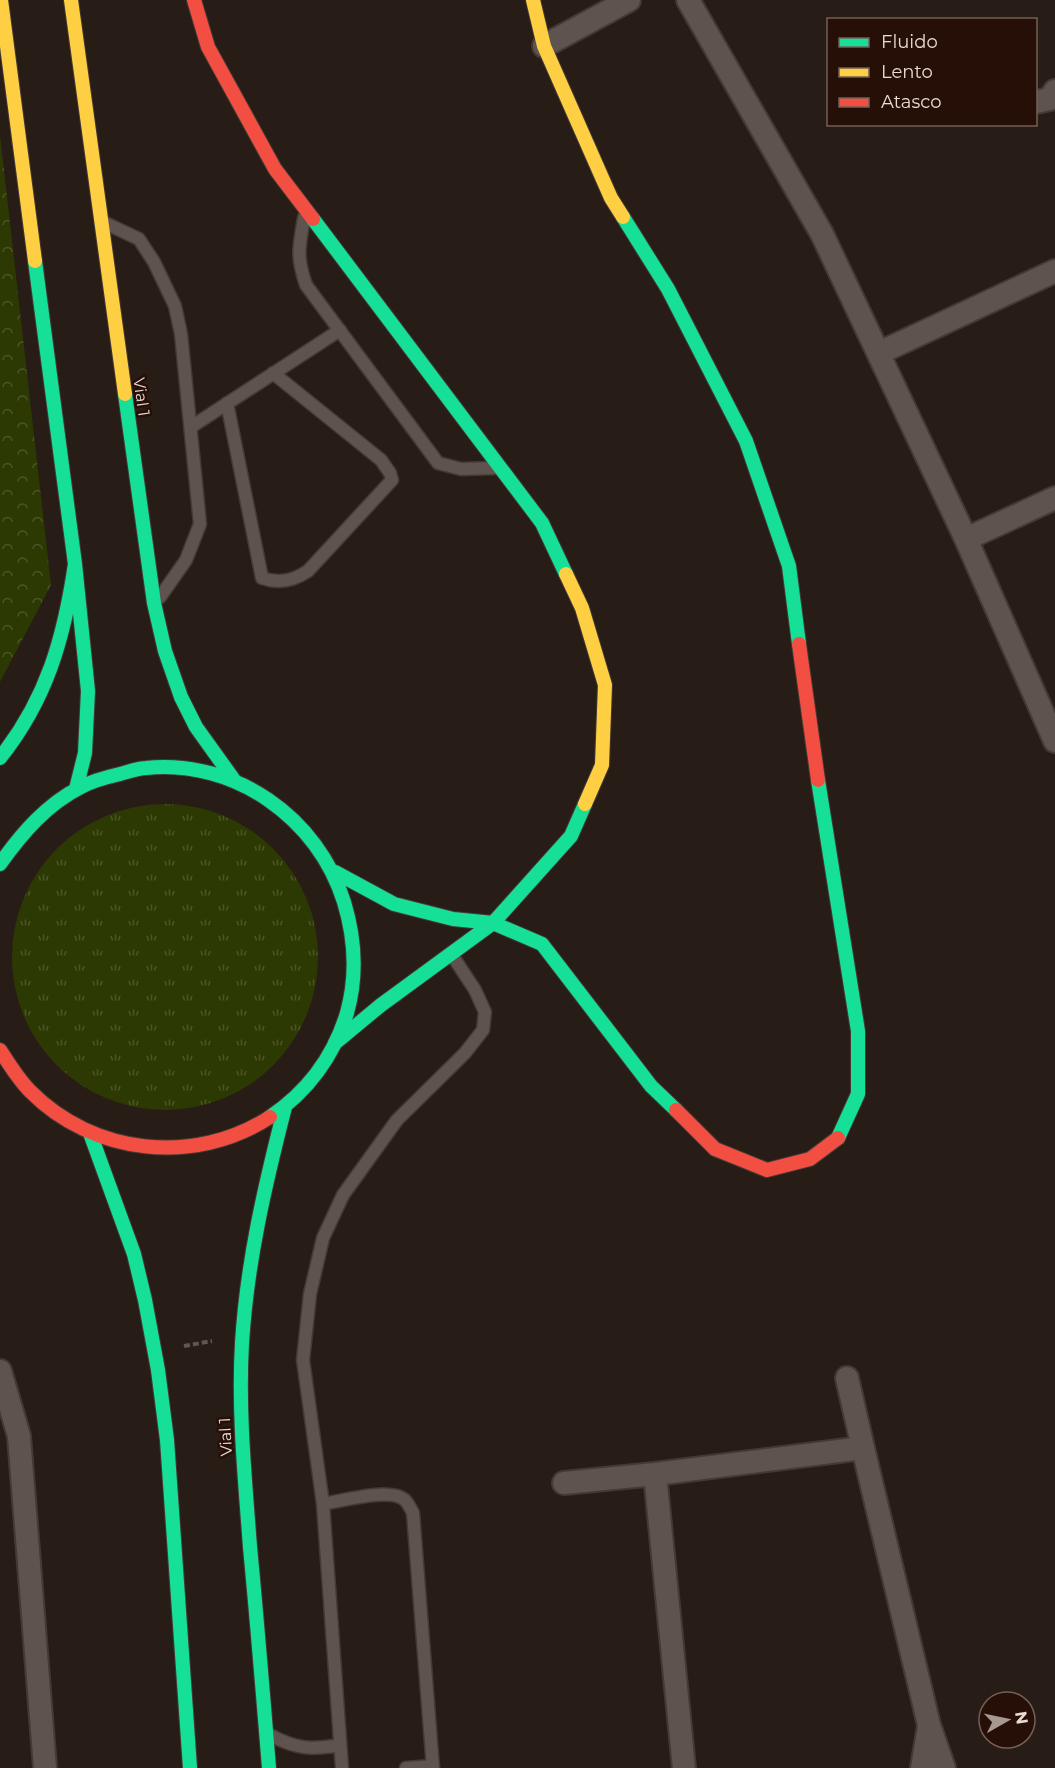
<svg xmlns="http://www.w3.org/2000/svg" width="1055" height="1768" font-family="Montserrat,sans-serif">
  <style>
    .grass { fill: url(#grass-tufts) }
    .park { fill: url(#park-crowns) }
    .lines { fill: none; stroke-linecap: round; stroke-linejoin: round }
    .lane-casing { stroke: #443935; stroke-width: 15 }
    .street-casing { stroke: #443935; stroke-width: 26 }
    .fast-casing { stroke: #443935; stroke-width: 16 }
    .slow-casing { stroke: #443935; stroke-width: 16 }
    .jam-casing { stroke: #443935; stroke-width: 16 }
    .path { stroke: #5f5652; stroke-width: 4; stroke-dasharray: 6 3; stroke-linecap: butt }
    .lane { stroke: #5e534f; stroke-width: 12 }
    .street { stroke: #5e534f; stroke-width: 22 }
    .fast { stroke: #16e098; stroke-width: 14 }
    .slow { stroke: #ffcf43; stroke-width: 14 }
    .jam { stroke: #f24e42; stroke-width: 14 }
    .labels { text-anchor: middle; stroke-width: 5; stroke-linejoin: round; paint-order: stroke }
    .street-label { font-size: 16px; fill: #ebdad3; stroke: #250f06 }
  </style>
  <defs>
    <pattern id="grass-tufts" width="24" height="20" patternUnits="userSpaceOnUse" patternTransform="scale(1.5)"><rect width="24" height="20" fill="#2d3903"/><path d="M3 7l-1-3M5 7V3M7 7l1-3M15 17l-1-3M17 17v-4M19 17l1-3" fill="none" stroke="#4c5527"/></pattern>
    <pattern id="park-crowns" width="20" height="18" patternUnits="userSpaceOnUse" patternTransform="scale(1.5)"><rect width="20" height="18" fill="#2d3903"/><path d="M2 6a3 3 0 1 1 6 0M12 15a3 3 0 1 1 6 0" fill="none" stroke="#4c5527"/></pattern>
  </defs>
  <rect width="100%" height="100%" fill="#281c16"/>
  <path class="grass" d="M12 957a153 153 0 1 1 306 0a153 153 0 1 1-306 0Z"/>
  <path class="park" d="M0,135l51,450 -51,97z"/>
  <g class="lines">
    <g class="lane-casing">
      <path id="lane" d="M304,218c-5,29 -8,38 2,67l132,178 23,6 34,-1
        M105,223l34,16 15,23 21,44 6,28 19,190 -14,36 -26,37
        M227,403l35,175c17,6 31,3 46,-7l84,-91 -2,-7 -9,-13 -108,-87
        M191,427l149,-97
        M323,1504c19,-3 67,-17 82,-4 3,3 6,9 8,13l20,255
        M270,1735c26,14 41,15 70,10
        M342,1768l-19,-264 -20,-144 7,-66 13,-56 20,-43 54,-75 68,-67 18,-23 2,-18 -10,-22 -23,-35
        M406,1768l27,-2"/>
    </g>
    <g class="street-casing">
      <path id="street" d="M688,0l134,234 144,305 89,202
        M544,46l85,-46
        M1036,102l14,-3 5,-8
        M879,353l176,-82
        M966,539l89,-41
        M0,1371l19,65 26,332
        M847,1378l16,70
        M655,1474l29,294
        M564,1483l91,-9 208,-26 66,277 15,43
        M922,1768l7,-42"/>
    </g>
    <g class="fast-casing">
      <path id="fast" d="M623,217l45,72 78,152 43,125 10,78
        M313,219l229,304 24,51
        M35,261l40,303 13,127 -3,62 -9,36
        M125,394l29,209 11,48 16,46 15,30 38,53
        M0,758c47,-59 64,-120 75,-194
        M818,780l40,251v63l-20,44
        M0,864c22,-31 47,-60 81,-77 13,-7 26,-10 39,-13 8,-2 18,-6 26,-6 89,-9 172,50 198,134 11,36 13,75 3,111 -13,43 -40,79 -77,104
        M335,872l59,32 59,15 40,4 49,21 109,142 25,24
        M335,1043l46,-38 112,-82 78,-87 14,-32
        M90,1133l44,121 11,46 13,70 9,70 23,328
        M269,1768c-6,-74 -12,-148 -19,-221 -5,-68 -12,-136 -8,-204 5,-81 23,-158 43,-236"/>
    </g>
    <g class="slow-casing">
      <path id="slow" d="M1,0l34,261
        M71,0l54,394
        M533,0l11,46 67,152 12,19
        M566,574l16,34 23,77 -3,80 -17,39"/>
    </g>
    <g class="jam-casing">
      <path id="jam" d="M194,0l14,47 67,122 38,50
        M799,644l19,136
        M0,1050c9,14 18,29 30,41 63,64 165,75 240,26
        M676,1110l39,39 52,21 43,-11 28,-21"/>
    </g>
    <path class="path" d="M184,1346l28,-5"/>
    <use href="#lane" class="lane"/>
    <use href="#street" class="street"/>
    <use href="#fast" class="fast"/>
    <use href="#slow" class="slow"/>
    <use href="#jam" class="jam"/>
  </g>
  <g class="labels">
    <g class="street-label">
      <text transform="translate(142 397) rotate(82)" y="6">Vial 1</text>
      <text transform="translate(225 1437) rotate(-93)" y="6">Vial 1</text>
    </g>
  </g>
  <rect x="827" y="18" width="210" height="108" fill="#250f06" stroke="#746058" stroke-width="1.5"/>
  <rect x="839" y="38" width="30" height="9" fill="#16e098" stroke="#746058" stroke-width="1.5"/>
  <text x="881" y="48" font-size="18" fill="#ebdad3">Fluido</text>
  <rect x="839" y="68" width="30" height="9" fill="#ffcf43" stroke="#746058" stroke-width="1.5"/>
  <text x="881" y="78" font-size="18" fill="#ebdad3">Lento</text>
  <rect x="839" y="98" width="30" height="9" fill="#f24e42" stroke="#746058" stroke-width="1.5"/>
  <text x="881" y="108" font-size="18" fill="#ebdad3">Atasco</text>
  <g transform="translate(1007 1720) rotate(81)"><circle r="28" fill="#250f06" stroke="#746058" stroke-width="1.5"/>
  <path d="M0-4.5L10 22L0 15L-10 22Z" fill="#a79891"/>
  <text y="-9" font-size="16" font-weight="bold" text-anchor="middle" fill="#ebdad3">N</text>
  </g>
</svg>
